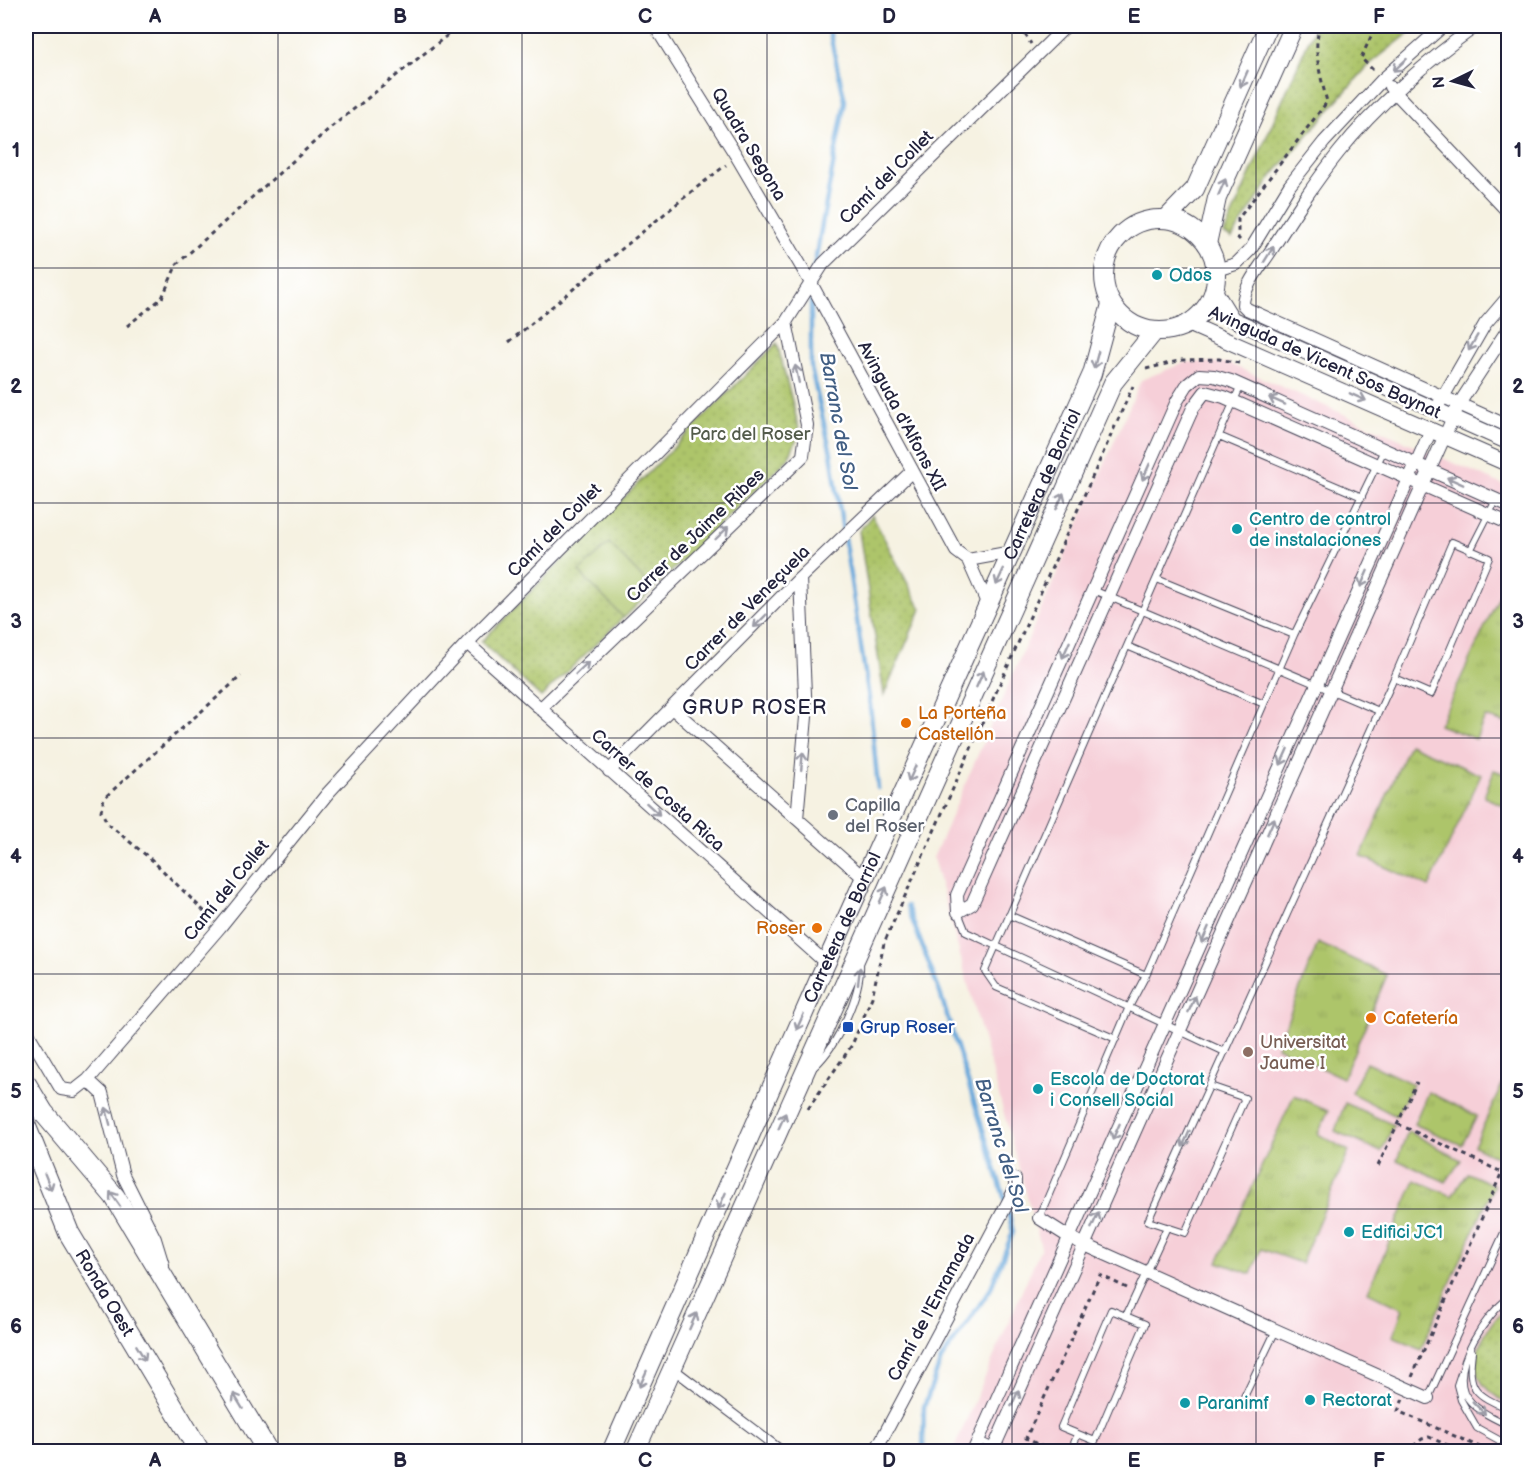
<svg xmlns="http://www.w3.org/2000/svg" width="1534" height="1477" font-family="'Balsamiq Sans',sans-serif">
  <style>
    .built { fill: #f6cfd8 }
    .grass { fill: url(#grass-tufts); stroke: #687452; stroke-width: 1.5 }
    .park { fill: url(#park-dots); stroke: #687452; stroke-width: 1.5 }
    .pitch { fill: #adc56a; stroke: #687452; stroke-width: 1.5 }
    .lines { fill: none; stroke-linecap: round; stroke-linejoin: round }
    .stream { stroke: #67a7da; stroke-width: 4.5 }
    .service-casing { stroke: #424154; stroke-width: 8 }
    .pedestrian-casing { stroke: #424154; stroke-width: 11 }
    .minor-casing { stroke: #424154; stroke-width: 14 }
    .tertiary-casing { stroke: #424154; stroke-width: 17 }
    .secondary-casing { stroke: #424154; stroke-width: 20 }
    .primary-casing { stroke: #424154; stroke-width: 22 }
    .path { stroke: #424154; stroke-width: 3; stroke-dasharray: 4.5 4.5; stroke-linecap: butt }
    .service { stroke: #fff; stroke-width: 6 }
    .pedestrian { stroke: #fff; stroke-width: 9 }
    .minor { stroke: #fff; stroke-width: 12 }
    .tertiary { stroke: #fff; stroke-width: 15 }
    .secondary { stroke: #fff; stroke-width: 18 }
    .primary { stroke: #fff; stroke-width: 20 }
    .oneway { stroke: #9c9ca7 }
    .grid { fill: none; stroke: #22223b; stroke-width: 1.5; stroke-opacity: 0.55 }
    .culture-dot { fill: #0f9aa8; stroke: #fff; stroke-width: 2 }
    .food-dot { fill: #e8710a; stroke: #fff; stroke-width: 2 }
    .worship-dot { fill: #6b7280; stroke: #fff; stroke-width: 2 }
    .transit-dot { fill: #1a4fb4; stroke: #fff; stroke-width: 2 }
    .education-dot { fill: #8d6e63; stroke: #fff; stroke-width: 2 }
    .labels { text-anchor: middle; stroke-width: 5; stroke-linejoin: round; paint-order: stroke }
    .street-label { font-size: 18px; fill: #22223b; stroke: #fff }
    .culture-label { font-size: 18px; fill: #0d838f; stroke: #fff; text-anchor: start }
    .park-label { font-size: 18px; fill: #535b4b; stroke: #fff }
    .food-label { font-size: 18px; fill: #c56008; stroke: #fff; text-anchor: start }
    .worship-label { font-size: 18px; fill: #5b616d; stroke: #fff; text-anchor: start }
    .transit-label { font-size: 18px; fill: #164399; stroke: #fff; text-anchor: start }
    .education-label { font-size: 18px; fill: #785e54; stroke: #fff; text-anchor: start }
    .water-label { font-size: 20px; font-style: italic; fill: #415e83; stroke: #fff }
    .neighbourhood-label { font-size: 20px; letter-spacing: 1.5px; fill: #22223b; stroke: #fff }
    .neatline { fill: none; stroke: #22223b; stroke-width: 2 }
    .grid-label { font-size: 20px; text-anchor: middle; font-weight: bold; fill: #22223b }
  </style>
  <defs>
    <pattern id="grass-tufts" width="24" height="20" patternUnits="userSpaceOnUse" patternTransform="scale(1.5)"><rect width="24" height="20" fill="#adc56a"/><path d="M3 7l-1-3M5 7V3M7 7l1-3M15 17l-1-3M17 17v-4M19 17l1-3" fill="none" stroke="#95a95d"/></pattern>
    <pattern id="park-dots" width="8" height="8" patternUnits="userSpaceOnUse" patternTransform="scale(1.5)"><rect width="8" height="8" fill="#adc56a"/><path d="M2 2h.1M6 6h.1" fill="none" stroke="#95a95d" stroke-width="1.8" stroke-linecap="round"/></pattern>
  </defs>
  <rect width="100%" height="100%" fill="#fff"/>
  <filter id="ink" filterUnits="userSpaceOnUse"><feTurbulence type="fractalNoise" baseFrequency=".0167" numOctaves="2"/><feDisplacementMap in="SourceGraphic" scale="12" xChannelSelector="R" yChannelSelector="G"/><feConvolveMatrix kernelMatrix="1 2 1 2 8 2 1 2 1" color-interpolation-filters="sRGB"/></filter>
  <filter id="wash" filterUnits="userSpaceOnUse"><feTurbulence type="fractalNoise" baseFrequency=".008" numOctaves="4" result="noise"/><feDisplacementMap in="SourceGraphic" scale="24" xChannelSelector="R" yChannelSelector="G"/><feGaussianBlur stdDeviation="1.35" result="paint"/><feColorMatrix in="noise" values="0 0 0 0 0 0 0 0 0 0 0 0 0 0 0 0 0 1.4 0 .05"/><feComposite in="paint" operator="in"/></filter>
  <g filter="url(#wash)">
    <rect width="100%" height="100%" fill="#f6f2e2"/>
    <path class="built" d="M1186,362l42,1 280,124v964h-555l88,-204 -108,-389 208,-478z"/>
    <path class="grass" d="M1508,577v147l-23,-7 -9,22 -37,-14z
      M1409,744l72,31 -52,112 -68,-31z
      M1494,770l14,5v32l-24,-10z
      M1318,943l69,32 -44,103 -66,-31z
      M1366,1062l47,22 -17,32 -45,-23z
      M1508,1072v91l-34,-17z
      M1428,1092l49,24 -15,29 -48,-21z
      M1294,1095l34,16 -10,23 31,17 -48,112 -40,-14 -10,25 -33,-12z
      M1345,1103l49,22 -13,27 -46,-21z
      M1408,1131l53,29 -15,22 -49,-22z
      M1467,1173l27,12 -73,164 -28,-13 10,-27 -35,-17 47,-112 37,16z"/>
    <path class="park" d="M1315,26h103l-48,38 -19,21 -78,90 -41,63 -8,-4z
      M777,343l23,89 -12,27 -247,238 -60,-55z
      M872,515l49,94 -37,86 -25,-164z
      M1508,1304v99c-52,-24 -31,-67 0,-99z"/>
    <path class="pitch" d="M609,543l44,46 -29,29 -45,-46z"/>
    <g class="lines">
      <path class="stream" d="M813,273l32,-172 -17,-75
        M811,290v78l20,85 39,252 8,83
        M907,906l33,87 66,210 7,29 -23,58 -49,70 -17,47 -1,45"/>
    </g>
  </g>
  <g filter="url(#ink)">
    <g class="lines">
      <g class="service-casing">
        <path id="service" d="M1219,436l143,61
          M1452,542l37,16 -58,136 -37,-16z
          M1470,551l26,-51
          M1157,579l137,56
          M1093,590l286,121
          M1127,646l137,58
          M958,912l8,20 259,120
          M1009,915l137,60
          M1116,1039l-120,-52 -11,-16 256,-586
          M815,1066c22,-20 47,-73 45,-103
          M1210,1086l35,12 -60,135 -37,-12 246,-543
          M1039,1218l90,-211 17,-32 148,-340 90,-185
          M1508,1298c-21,17 -55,64 -44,94 7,16 29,26 44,33
          M1111,1310l34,14 -50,117 -34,-14z
          M1126,1316l41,-89
          M1472,1352c-5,38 3,42 36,57
          M1461,1373l-4,12 4,15 16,28 31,17
          M1244,1397l32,-67
          M1428,1398l80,-174
          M979,1440l25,12
          M1070,1452l8,-18"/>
      </g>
      <g class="pedestrian-casing">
        <path id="pedestrian" d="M672,1368l111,84"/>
      </g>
      <g class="minor-casing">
        <path id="minor" d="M655,26l82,131 74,126 145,268 12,9 20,45
          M1476,26c-46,32 -102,82 -137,126 -25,31 -46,64 -67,97 -10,16 -29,37 -29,56l4,4 261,117
          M1390,87l118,125
          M1216,270l20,-6 15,-15 39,-64 34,-43 58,-62 61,-54
          M1439,404l46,-80 23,-27
          M1508,505l-277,-124 -17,-5 -15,-1 -12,10 -10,16 -220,494 1,17 14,-8 221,-496 12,-16 19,5 284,126
          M968,560l44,-8
          M467,643l359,320
          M672,708l193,171
          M540,709l263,-253 4,-31 -21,-103
          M609,771l191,-193 111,-106
          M797,819l9,-102 -6,-139
          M26,1030l35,59 13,2 14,-11 14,13 21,82 32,64 8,26
          M88,1080l132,-153 108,-134 139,-150 319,-321 37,-58 243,-238
          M1039,1218l30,19 16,8 343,153
          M875,1452l140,-263v-10
          M973,1452l458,-1022
          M992,1452l467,-1048 49,-75"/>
      </g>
      <g class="tertiary-casing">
        <path id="tertiary" d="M1214,290l18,29 276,123
          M1189,324l319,140"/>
      </g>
      <g class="secondary-casing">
        <g id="secondary">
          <path d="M1166,219l29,-30 73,-163"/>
          <circle cx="1160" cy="275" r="56"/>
          <path d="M1207,244l10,-46 77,-172"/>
          <path id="s1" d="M611,1452l208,-473 273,-605 19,-70"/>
          <path d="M635,1452l478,-1069 41,-51"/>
        </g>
      </g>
      <g class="primary-casing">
        <g id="primary">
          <path d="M26,1084l17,28 72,85 153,255"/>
          <path id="s2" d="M26,1127l43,106 131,219"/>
        </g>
      </g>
      <path class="path" d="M1020,26l11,18
        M1373,70l-12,-12 15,-32
        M1240,240l-2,-2v-19l89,-117c-6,-25 -15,-52 -7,-76
        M127,326l35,-28 15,-34 153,-136 129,-102
        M509,342l182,-150 35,-27
        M1146,369l36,-9 37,-1 20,4
        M211,918l-59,-58 -44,-36 -7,-13 3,-13 137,-122
        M808,1109l44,-64 20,-48 12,-54 249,-557
        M1398,1124l110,51
        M1378,1166l39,-84
        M1412,1377l90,-205
        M1403,1399l-5,12 93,41
        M1052,1452l-26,-14 74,-163 27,13
        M1406,1452l16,-13 7,-2 34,15"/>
      <use href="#service" class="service"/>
      <use href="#pedestrian" class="pedestrian"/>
      <use href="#minor" class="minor"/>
      <use href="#tertiary" class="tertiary"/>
      <use href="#secondary" class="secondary"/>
      <use href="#primary" class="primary"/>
    </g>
    <defs><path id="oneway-shaft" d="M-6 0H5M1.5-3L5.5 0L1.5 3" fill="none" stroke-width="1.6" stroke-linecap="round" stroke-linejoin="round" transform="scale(1.5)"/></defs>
    <g class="oneway">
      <use href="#oneway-shaft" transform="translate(1400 65) rotate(138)"/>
      <use href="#oneway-shaft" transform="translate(1244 79) rotate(114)"/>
      <use href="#oneway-shaft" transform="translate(1222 187) rotate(-66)"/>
      <use href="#oneway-shaft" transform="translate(1269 254) rotate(-58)"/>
      <use href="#oneway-shaft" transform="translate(1473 343) rotate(120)"/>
      <use href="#oneway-shaft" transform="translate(1096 360) rotate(105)"/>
      <use href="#oneway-shaft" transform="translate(797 374) rotate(-102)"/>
      <use href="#oneway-shaft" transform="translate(1358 397) rotate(24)"/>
      <use href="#oneway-shaft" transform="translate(1277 401) rotate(-156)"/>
      <use href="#oneway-shaft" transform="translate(1146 472) rotate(114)"/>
      <use href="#oneway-shaft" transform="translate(1455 481) rotate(-156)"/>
      <use href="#oneway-shaft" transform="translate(1060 501) rotate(-66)"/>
      <use href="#oneway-shaft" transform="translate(722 533) rotate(-44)"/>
      <use href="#oneway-shaft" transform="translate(1000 577) rotate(115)"/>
      <use href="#oneway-shaft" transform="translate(1364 579) rotate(114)"/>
      <use href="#oneway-shaft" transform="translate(760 621) rotate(135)"/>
      <use href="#oneway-shaft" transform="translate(1066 650) rotate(114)"/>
      <use href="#oneway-shaft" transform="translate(582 668) rotate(-44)"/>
      <use href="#oneway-shaft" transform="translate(980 679) rotate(-66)"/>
      <use href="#oneway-shaft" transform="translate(1284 757) rotate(114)"/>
      <use href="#oneway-shaft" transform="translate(802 761) rotate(-85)"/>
      <use href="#oneway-shaft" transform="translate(912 774) rotate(114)"/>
      <use href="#oneway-shaft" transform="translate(653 809) rotate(42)"/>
      <use href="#oneway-shaft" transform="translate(1271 826) rotate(-66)"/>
      <use href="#oneway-shaft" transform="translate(883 895) rotate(-66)"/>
      <use href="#oneway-shaft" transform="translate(1205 935) rotate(114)"/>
      <use href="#oneway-shaft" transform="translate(859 976) rotate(-83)"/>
      <use href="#oneway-shaft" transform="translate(1192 1004) rotate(-66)"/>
      <use href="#oneway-shaft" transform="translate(800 1022) rotate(114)"/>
      <use href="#oneway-shaft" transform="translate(108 1116) rotate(-104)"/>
      <use href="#oneway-shaft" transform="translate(782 1121) rotate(-66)"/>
      <use href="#oneway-shaft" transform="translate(1116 1132) rotate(114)"/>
      <use href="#oneway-shaft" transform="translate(1186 1139) rotate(114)"/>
      <use href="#oneway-shaft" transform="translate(48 1182) rotate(68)"/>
      <use href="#oneway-shaft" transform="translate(115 1199) rotate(-125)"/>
      <use href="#oneway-shaft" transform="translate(722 1201) rotate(114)"/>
      <use href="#oneway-shaft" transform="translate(1095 1220) rotate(-66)"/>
      <use href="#oneway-shaft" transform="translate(693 1321) rotate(-66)"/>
      <use href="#oneway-shaft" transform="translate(141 1353) rotate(59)"/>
      <use href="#oneway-shaft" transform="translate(643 1379) rotate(114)"/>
      <use href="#oneway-shaft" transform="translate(1015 1398) rotate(-66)"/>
      <use href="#oneway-shaft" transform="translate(238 1401) rotate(-121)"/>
      <use href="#oneway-shaft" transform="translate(1479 1408) rotate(45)"/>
    </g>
  </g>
  <path class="grid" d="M278,26v1426M522,26v1426M767,26v1426M1012,26v1426M1256,26v1426M26,268h1482M26,503h1482M26,738h1482M26,974h1482M26,1209h1482"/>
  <g class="culture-dot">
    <circle cx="1157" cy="275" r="6"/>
    <circle cx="1237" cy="529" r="6"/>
    <circle cx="1038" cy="1089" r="6"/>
    <circle cx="1349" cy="1232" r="6"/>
    <circle cx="1310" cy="1400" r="6"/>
    <circle cx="1185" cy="1403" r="6"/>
  </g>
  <g class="food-dot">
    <circle cx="906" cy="723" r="6"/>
    <circle cx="817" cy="928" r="6"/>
    <circle cx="1371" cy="1018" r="6"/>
  </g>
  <circle class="worship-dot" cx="833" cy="815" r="6"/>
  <rect class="transit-dot" x="842" y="1021" width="12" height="12" rx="3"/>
  <circle class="education-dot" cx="1248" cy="1052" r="6"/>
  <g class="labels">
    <g class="street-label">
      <text transform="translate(749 144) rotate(59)" y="6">Quadra Segona</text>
      <text transform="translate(886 177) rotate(-45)" y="6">Camí del Collet</text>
      <text transform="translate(1325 362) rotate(24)" y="6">Avinguda de Vicent Sos Baynat</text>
      <text transform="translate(902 416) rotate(62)" y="6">Avinguda d'Alfons XII</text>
      <text dy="6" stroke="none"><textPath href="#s1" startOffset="1059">Carretera de Borriol</textPath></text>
      <text transform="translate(554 530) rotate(-45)" y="6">Camí del Collet</text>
      <text transform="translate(695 535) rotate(-44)" y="6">Carrer de Jaime Ribes</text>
      <text transform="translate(747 608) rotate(-45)" y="6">Carrer de Veneçuela</text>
      <text transform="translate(658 790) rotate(42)" y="6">Carrer de Costa Rica</text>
      <text transform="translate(226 890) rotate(-51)" y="6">Camí del Collet</text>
      <text dy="6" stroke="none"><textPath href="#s1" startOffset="573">Carretera de Borriol</textPath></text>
      <text dy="6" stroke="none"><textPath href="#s2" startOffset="184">Ronda Oest</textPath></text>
      <text transform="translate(931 1307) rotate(-62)" y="6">Camí de l'Enramada</text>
    </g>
    <g class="culture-label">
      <text x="1169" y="281">Odos</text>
      <text x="1249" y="525">Centro de control<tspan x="1249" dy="21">de instalaciones</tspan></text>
      <text x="1050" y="1085">Escola de Doctorat<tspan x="1050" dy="21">i Consell Social</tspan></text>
      <text x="1361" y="1238">Edifici JC1</text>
      <text x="1322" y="1406">Rectorat</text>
      <text x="1197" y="1409">Paranimf</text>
    </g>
    <g class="park-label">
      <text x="750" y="440">Parc del Roser</text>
    </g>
    <g class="food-label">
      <text x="918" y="719">La Porteña<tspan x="918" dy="21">Castellón</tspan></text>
      <text x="805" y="934" text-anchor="end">Roser</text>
      <text x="1383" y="1024">Cafetería</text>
    </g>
    <g class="worship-label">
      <text x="845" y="811">Capilla<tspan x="845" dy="21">del Roser</tspan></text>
    </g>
    <g class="transit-label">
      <text x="860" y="1033">Grup Roser</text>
    </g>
    <g class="education-label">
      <text x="1260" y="1048">Universitat<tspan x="1260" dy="21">Jaume I</tspan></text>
    </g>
    <g class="water-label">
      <text transform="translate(839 421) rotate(80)" y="7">Barranc del Sol</text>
      <text transform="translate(1002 1145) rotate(73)" y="7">Barranc del Sol</text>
    </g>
    <g class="neighbourhood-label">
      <text x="755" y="714">GRUP ROSER</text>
    </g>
  </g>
  <rect width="1534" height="1477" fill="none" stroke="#fff" stroke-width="66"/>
  <g transform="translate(1453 81) rotate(265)" stroke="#ffffff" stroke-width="4.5" paint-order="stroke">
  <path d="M0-4.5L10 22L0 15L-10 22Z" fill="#22223b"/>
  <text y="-9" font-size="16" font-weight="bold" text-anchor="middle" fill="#22223b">N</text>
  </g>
  <rect x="33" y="33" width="1468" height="1411" class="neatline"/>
  <g class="grid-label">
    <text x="155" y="23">A</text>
    <text x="400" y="23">B</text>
    <text x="645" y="23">C</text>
    <text x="889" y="23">D</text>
    <text x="1134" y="23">E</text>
    <text x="1379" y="23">F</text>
    <text x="16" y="157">1</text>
    <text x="1518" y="157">1</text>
    <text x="16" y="393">2</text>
    <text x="1518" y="393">2</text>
    <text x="16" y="628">3</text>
    <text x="1518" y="628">3</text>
    <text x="16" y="863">4</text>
    <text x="1518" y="863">4</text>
    <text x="16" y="1098">5</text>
    <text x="1518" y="1098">5</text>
    <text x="16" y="1333">6</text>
    <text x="1518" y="1333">6</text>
    <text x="155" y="1467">A</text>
    <text x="400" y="1467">B</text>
    <text x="645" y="1467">C</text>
    <text x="889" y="1467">D</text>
    <text x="1134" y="1467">E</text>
    <text x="1379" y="1467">F</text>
  </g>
</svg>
